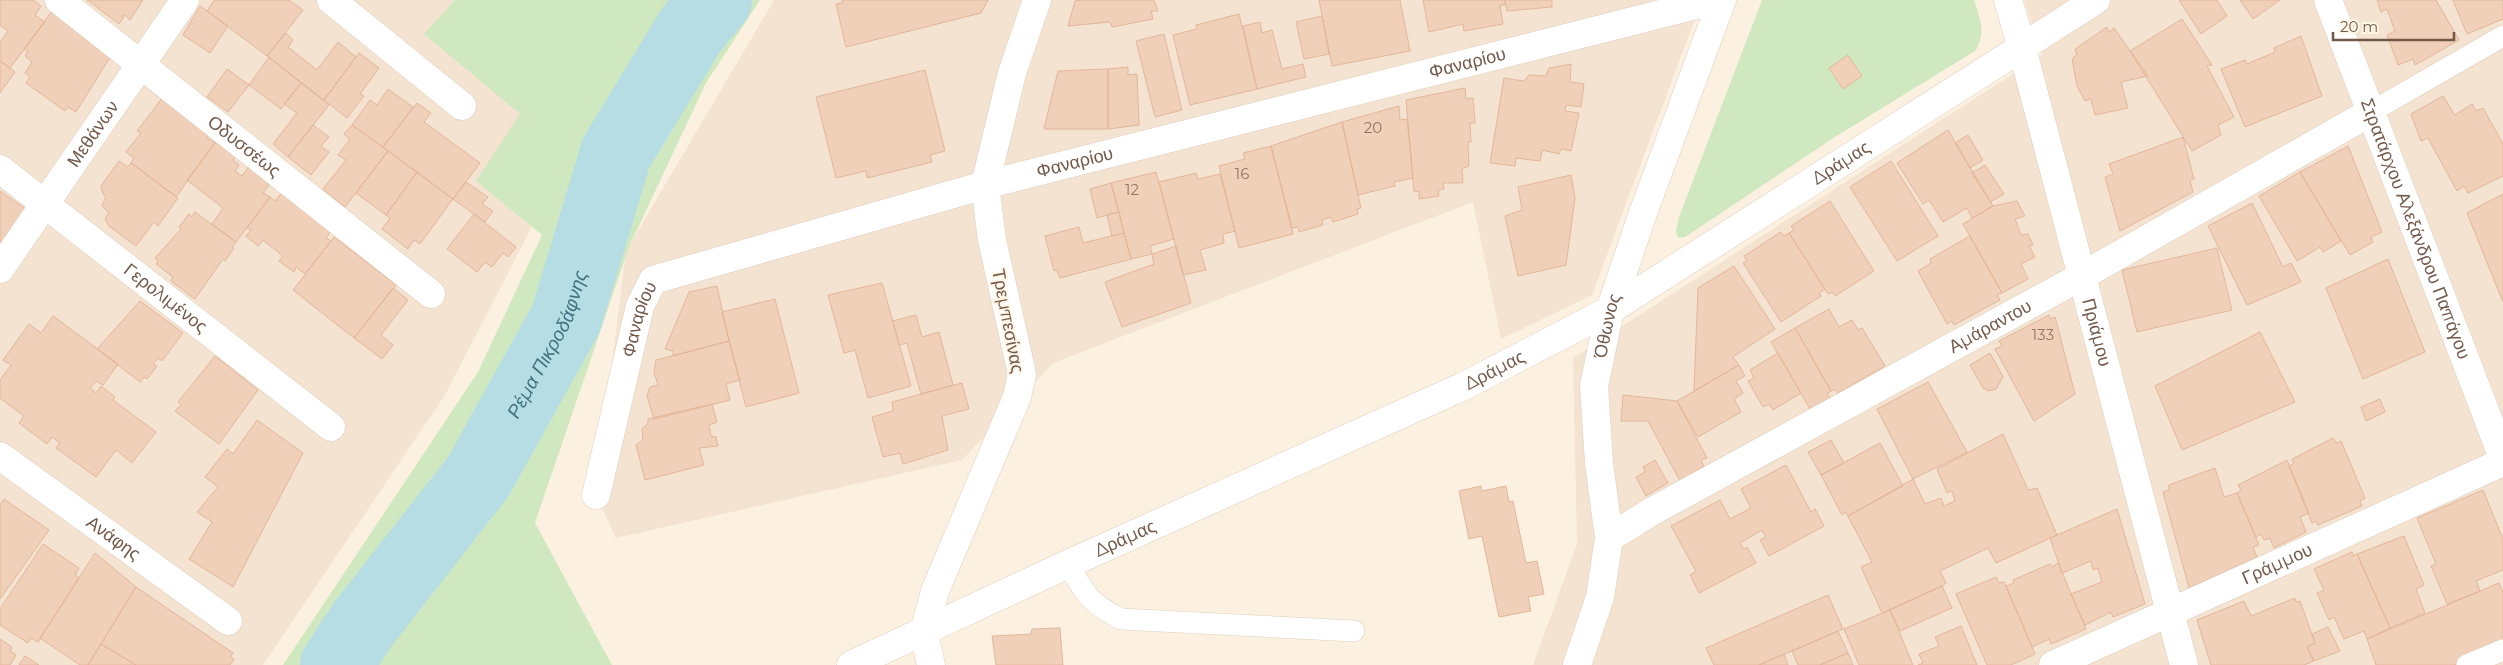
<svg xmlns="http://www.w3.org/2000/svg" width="2503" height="665" font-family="Montserrat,sans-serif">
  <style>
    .residential { fill: #f3e3d0 }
    .green { fill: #d0e8c0 }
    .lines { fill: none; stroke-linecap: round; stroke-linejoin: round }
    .river { stroke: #b6dde4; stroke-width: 72 }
    .building { fill: #f0d0b9; stroke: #e3b69a }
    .service-casing { stroke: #dfcebd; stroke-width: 22 }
    .minor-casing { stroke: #dfcebd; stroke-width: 29 }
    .tertiary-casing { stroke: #dfcebd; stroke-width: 29 }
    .service { stroke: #fff; stroke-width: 21 }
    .minor { stroke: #fff; stroke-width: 28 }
    .tertiary { stroke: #fff; stroke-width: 28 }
    .labels { text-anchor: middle; stroke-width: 4; stroke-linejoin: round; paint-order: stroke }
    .number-label { font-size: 15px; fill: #927665 }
    .street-label { font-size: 18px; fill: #725849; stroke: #fff6e7 }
    .water-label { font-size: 19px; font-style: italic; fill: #40737f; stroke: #fff6e7 }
  </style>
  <rect width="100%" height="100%" fill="#fcf1e1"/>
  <path class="residential" d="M0,0h649l-204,395 -182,270h-263z
    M774,0h928l-110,295 -91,44 -28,-137 -420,161 -91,97 -346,78 -20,-43 30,-244z
    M2024,0h479v665h-970l44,-121 -4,-186 469,-303z"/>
  <path class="green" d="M455,0h305l-54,83 -77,164 -94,276 77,142h-329l195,-293 64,-137 -66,-54 44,-67 -96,-80z
    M1762,0h212c6,21 13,31 1,51l-140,86 -150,100 -7,1 -2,-7 3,-14z"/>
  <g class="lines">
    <path class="river" id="s1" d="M336,665l27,-41 115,-147 88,-158 50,-166 75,-123 25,-30"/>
  </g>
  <path class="building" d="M0,0h33l8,6 -6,9 10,7 -35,46 -10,-7v-19l8,-11 -8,-6z
    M87,0h56l-13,20 -5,-5 -6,9z
    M214,0h75l14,10 -36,46 -60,-45z
    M842,0h146l-7,13 -135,34 -10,-43 6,-1z
    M1082,0h72l4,11h-7l2,8 -41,8 -2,-5 -42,4 7,-25z
    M1319,0h81l10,51 -78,15z
    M1423,0h82v5h-5l3,19 -39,7 -1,-7 -34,8z
    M1505,0h47v7l-45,4z
    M2179,0h38l10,16 -26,18z
    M2240,0h40l-27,19z
    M2377,0h59l23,40 -44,25 -2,-6 -15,6 -11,-30 8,-4 -8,-22 -6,3z
    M2453,0h50v19l-36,15z
    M200,6l28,20 -18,27 -27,-18z
    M52,11l60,43 -36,58 -8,-5 -3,4 -39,-28 4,-6 -5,-4 7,-11 -7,-6 3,-5 -4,-2z
    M1239,14l18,75 -67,16 -17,-70 24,-6 -1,-4z
    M1322,16l7,38 -25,5 -8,-37z
    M2182,19l30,46 -5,1 27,51 -16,8 3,10 -29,16 -62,-100z
    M1260,22l2,11 10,-3 10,39 21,-5 3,13 -49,12 -14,-63z
    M2107,27l2,5 5,-4 34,48 -27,6 7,26 -33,7 -4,-16 -6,2 -8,-15 -5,-27 5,-5 -2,-5z
    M286,33l7,7 -5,7 29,23 21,-28 18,15 -32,43 -57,-44z
    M1164,34l18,76 -27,7 -19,-76z
    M2301,36l21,60 -77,31 -24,-58 24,-9 2,4 28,-12 -1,-4z
    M359,53l20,15 -19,26 4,2 -17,22 -23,-18z
    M1848,55l14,21 -19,13 -14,-21z
    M269,57l32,26 -20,26 -32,-24z
    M0,61l15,11 -15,21z
    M1571,64l-1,18 14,2 -3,23 -15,-2 -1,6 14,2 -8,38 -10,-2 -2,5 -17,-4 -2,11 -24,-3 -1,8 -25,-3 14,-85 20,3 5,-6 17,1 3,-8z
    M1128,67v8l9,-1 2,51 -31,4v-60z
    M227,69l22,16 -21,27 -21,-15z
    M1108,69v60h-64l14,-58z
    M925,70l20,81 -15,4 2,7 -65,16 -1,-7 -30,7 -20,-81z
    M301,83l28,22 -41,52 -15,-13 24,-31 -13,-9z
    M1465,88l1,11 7,-1 2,25h-5l1,19h-3l1,24 -7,3 1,14h-20l1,6 -6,1 1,6 -20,3v-8l-5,1 -8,-92z
    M388,89l25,18 -30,40 -31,-22 18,-25 7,5z
    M2443,96l12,19 17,-11 4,7 7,-3 20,36v32l-35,17 -4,-7 -7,5 -29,-53 -7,3 -10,-27z
    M163,97l47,35 -3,6 8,5 -39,54 -45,-34 3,-5 -8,-6 15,-19 -4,-2z
    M417,103l14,10 -7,9 56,41 -27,36 -70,-52z
    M1399,106l1,14 7,-1 6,59 -19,4 1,4 -37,9 -16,-73z
    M1342,122l19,86 -4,1 1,5 -25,8 -2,-5 -9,3 1,5 -24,7 -1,-5 -6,1 -21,-82z
    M313,125l16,12 -8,9 8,6 -18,23 -23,-18z
    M352,125l36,26 -43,56 -22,-18 23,-29 -8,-5 12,-16 -6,-5z
    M1948,130l45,76 -21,12 -5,-10 -24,14 -14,-22 -6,4 -26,-41z
    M1968,135l15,25 -13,8 -15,-25z
    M2183,137l11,42 -4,2 3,11 -73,39 -15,-54 8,-3 -4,-10z
    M217,140l20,15 -4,5 6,5 -4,6 7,5 8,-11 21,17 -8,11 7,4 -34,45 -24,-18 11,-16 -36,-28z
    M1271,146l22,88 -54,14 -20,-82 26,-7 -2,-6z
    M2348,146l34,86 -11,5 2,5 -23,13 -50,-83z
    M388,151l29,21 -31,43 -30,-22z
    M119,161l9,6 3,-4 47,35 -20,28 -4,-4 -18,24 -27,-20 -4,-7 4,-6 -7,-7 4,-10 -3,-2 -2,-8z
    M1891,161l47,75 -41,25 -47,-74z
    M1985,165l19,29 -14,8 -18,-29z
    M417,172l36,27 -33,45 -6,-4 -6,9 -26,-20 8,-11 -4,-3z
    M1156,172l18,67 -24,7 2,8 -21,5 -20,-76z
    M2300,172l41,69 -18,11 -3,-5 -23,14 -38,-65z
    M1196,173l2,6 22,-5 15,57 -12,3 1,9 -24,7 6,20 -23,5 -24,-93z
    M1571,175l4,23 -9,67 -48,11 -13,-60 17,-6 -4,-23z
    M466,182l22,15 -6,7 11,7 -8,11 -32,-23z
    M1111,183l8,29 -22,6 -7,-29z
    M284,190l49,38 -7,10 5,3 -26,33 -9,-7 -2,5 -15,-11 4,-5 -20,-16 -5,6 -12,-10 5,-6 -4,-2 23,-31 5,4z
    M0,191l30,21 -30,46z
    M2503,194v108l-36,-89z
    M1830,201l44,70 -39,25 -3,-4 -4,2 -39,-61 5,-3 -3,-4z
    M2017,201l8,15 -10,3 6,16 7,-1 5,11 -4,1 6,11 -14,7 7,15 -26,14 -39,-69 30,-18z
    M2252,203l31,64 8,-4 10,19 -54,23 -39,-79z
    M195,212l41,30 -4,5 2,1 -9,13 -2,-2 -28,40 -24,-18 2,-4 -17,-13 2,-3 -3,-3 26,-29 -2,-2 10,-13 3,3z
    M1119,212l5,21 -12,3 -5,-21z
    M474,214l42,33 -8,10 -5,-4 -11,14 -7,-5 -8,10 -30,-23z
    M1079,227l4,16 41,-10 7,26 -71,19 -3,-8 -3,1 -9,-35z
    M1781,232l3,4 5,-3 36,56 -6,4 2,3 -40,26 -38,-59 4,-2 -3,-5z
    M1970,236l32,57 -5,2 3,5 -46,25 -2,-4 -5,3 -29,-53 13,-8 -1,-4z
    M334,237l62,48 -42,53 -61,-48z
    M1176,246l15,57 -69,24 -17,-45 49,-18 -2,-10z
    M2217,248l15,62 -95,22 -15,-62z
    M2388,259l37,93 -62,27 -37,-91z
    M1734,266l41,63 -42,28 6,8 -45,26 4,-103z
    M882,283l29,103 -43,12 -13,-48 -11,3 -16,-58z
    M717,286l12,55 -56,15v-5l-8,-2 24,-57z
    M393,288l15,12 -27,35 12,10 -11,14 -28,-21z
    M775,299l24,94 -53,14 -24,-95z
    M140,301l43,32 -21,28 -4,-3 -5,6 4,2 -10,13 -3,-2 -4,5 -43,-33z
    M1829,309l10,18 13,-7 6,10 4,-2 23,38 -47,27 -3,-4 -4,2 -36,-63z
    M916,315l6,22 17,-5 14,53 -32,9 -14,-51 -8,2 -6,-24z
    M2049,315l2,4 4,-2 20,77 -41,27 -39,-72 7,-3 -3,-5z
    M53,316l65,48 -15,21 -7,-4 -6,7 6,5 5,-7 14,11 -2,3 43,32 -24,31 -16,-13 -20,27 -40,-29 4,-5 -8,-6 -5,7 -28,-21 5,-7 -24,-18v-18l11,-15 -8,-5 26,-36 12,9z
    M1795,328l36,63 -4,3 3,4 -20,11 -39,-67z
    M2260,332l35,70 -113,48 -27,-64z
    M729,341l11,39 -14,4 4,16 -76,19 -7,-23 3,-9 8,-2 -4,-13 2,-12z
    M1778,353l23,40 -28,17 -4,-6 -6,3 -15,-26 6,-3 -4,-8z
    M1990,353l13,24 -7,12 -7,2 -6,-3 -13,-23z
    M215,356l43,34 -39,54 -44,-33 6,-6 -3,-3z
    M1739,365l6,11 -9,5 7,12 -9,6 7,13 -43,25 -21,-36z
    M1928,382l39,70 -54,27 -36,-70z
    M962,383l7,26 -27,7 6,34 -45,14 -3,-11 -17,4 -11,-40 21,-6 -1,-9z
    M1623,395l54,6 30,57 -6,2 3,6 -24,15 -32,-60h-27z
    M2380,399l5,13 -19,9 -5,-14z
    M712,404l5,18 -8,3 2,11 5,1 2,9 -19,2 5,17 -59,15 -9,-35 7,-5 -1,-11 6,-6v-4z
    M257,420l46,33 -70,134 -44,-28 23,-37 -15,-10 21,-25 -13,-10 22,-28 6,5z
    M2003,434l25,56 9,-2 20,47 -61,28 -8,-15 -48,23 6,12 -4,3 -60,27 -21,-46 11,-5 -24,-46 65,-37 12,25 16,-6 3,8 11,-5 -3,-10 -5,2 -10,-24z
    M2333,438l3,5 5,-2 24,57 -5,3 2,5 -44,19 -2,-4 -4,2 -23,-57 5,-3 -2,-4z
    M1831,440l13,23 -23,12 -13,-23z
    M1880,443l23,43 -55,30 -2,-4 -4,3 -21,-40z
    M1655,460l13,23 -22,13 -10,-19 9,-5 -2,-5z
    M2287,460l22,53 -9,4 6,15 -32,16 -4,-10 -6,2 -3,-6 -5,3 -19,-44 4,-3 -3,-5z
    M1786,465l25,47 4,-3 9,17 -55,30 -9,-16 6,-3 -4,-7 -22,13 4,6 3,-2 9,16 -57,30 -9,-18 6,-4 -25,-45 49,-26 10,19 21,-11 -10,-19z
    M2215,468l9,29 13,-4 22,52 -6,2 4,10 -68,31 -26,-96 6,-2v-5z
    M1481,486l1,5 24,-5 3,16 4,-1 13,62 11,-2 7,33 -16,3 3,14 -32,6 -17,-81 -13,3 -10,-48z
    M2483,490l20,49v31l-27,11 4,10 -33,13 -16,-38 5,-2 -19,-46z
    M4,499l45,31 -49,69v-94z
    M2117,509l28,95 -32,13 -2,-5 -26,13 -14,-31 31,-12 -4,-14 -5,2 -2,-9 -29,12 -12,-35z
    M2404,536l20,49 -8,4 9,24 -35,15 -33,-74z
    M43,544l36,24 -4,7 4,3 -41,64 -7,-4 -3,5 -28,-18v-16z
    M2352,552l1,4 4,-2 33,74 -23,11 -3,-8 -20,8 -10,-22 -5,3 -12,-27 7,-3 -10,-21z
    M95,553l41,34 -48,78h-8l-40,-27z
    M2058,563l28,66 -35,15 -2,-5 -17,8 -26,-61 8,-3 -1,-3 37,-16 2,3z
    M1996,577l3,6 5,-1 31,72 -24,11h-24l-31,-71z
    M2499,583l4,9v52l-49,21h-78l-9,-26z
    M1942,586l10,22 -52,23 -10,-21z
    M136,587l97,66 -3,4 4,2 -4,6h-94l-35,-21z
    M1828,595l15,34 -84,36h-45l-8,-17z
    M2295,598l1,4 4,-1 15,42 -8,4 7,14 -10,4h-93l-14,-45 47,-19 7,15z
    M1890,610l23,55h-54l-15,-36z
    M1961,626l16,39h-59l5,-2 -4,-9 20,-8 -4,-9z
    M2328,627l12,24 -26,10 -7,-14 8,-4 -3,-9z
    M1060,628l3,37h-67l-4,-29 39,-2 1,-5z
    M1838,631l10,22 -28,12h-22l-6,-14z
    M0,639l12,8 -2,4 6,4 -6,10h-10z
    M101,644l35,21h-48z
    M1848,653l5,12h-33z
    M1784,654l4,11h-29z
    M25,656l14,9h-20z"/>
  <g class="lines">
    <g class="service-casing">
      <path id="service" d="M2371,112l132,-76
        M1068,564c17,30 21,39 53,55l233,12
        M2467,665l36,-15"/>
    </g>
    <g class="minor-casing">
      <g id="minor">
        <path id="s2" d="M59,0l372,294"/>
        <path d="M331,0l131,106"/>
        <path id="s3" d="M0,169l331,258"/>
        <path id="s4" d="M0,269l185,-269"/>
        <path id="s5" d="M0,456l228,165"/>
        <path id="s6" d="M596,495l44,-189 13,-26 332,-95 731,-185"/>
        <path id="s7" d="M1609,538l42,-26 431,-236 289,-164"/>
        <path d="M924,632l11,-41 82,-194 5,-23 -30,-134 -7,-55 27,-112 25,-73"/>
        <path id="s8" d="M1577,665l23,-68 9,-59 -10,-75 -5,-77 16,-76 33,-97 79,-213"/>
        <path id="s9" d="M2053,665l450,-203"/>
      </g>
    </g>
    <g class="tertiary-casing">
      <g id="tertiary">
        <path id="s10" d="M2008,0l14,48 162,617"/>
        <path id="s11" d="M2328,0l175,458"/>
        <path d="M924,632l7,33"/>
        <path id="s12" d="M851,665l217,-101 396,-178 146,-76 486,-310"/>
      </g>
    </g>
    <use href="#service" class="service"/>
    <use href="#minor" class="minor"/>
    <use href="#tertiary" class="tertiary"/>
  </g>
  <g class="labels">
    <g class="number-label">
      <text x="1373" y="133">20</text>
      <text x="1242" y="179">16</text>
      <text x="1132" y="195">12</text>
      <text x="2043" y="340">133</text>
    </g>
    <g class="street-label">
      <text dy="6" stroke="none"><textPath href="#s6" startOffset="1066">Φαναρίου</textPath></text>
      <text dy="6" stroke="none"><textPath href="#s4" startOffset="164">Μεθάνων</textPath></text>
      <text dy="6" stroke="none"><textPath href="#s2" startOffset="236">Οδυσσέως</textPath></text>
      <text dy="6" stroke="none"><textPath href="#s6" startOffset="661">Φαναρίου</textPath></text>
      <text dy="6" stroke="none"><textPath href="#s12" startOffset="1112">Δράμας</textPath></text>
      <text dy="6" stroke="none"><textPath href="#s11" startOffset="245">Στρατάρχου Αλεξάνδρου Παπάγου</textPath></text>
      <text dy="6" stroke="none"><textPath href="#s3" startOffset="210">Γερολιμένος</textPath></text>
      <text transform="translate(1008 321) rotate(79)" y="6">Τρεμπεσίνας</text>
      <text dy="6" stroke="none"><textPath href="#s6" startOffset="181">Φαναρίου</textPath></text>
      <text dy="6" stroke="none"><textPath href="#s8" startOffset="346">Όθωνος</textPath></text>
      <text dy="6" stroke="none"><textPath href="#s7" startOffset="436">Αμάραντου</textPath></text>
      <text dy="6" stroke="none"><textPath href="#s10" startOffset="344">Πριάμου</textPath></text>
      <text dy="6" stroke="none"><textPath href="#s12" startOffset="708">Δράμας</textPath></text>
      <text dy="6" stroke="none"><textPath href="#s5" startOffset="140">Ανάφης</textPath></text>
      <text dy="6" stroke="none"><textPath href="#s12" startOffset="302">Δράμας</textPath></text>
      <text dy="6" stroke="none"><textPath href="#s9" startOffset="246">Γράμμου</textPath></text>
    </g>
    <g class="water-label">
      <text dy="7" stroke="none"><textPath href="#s1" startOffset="386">Ρέμα Πικροδάφνης</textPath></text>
    </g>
  </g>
  <path d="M2333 32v8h121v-8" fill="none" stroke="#725849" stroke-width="2.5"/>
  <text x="2340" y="32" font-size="15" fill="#725849" stroke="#fff6e7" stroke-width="4" paint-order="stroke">20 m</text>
</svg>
